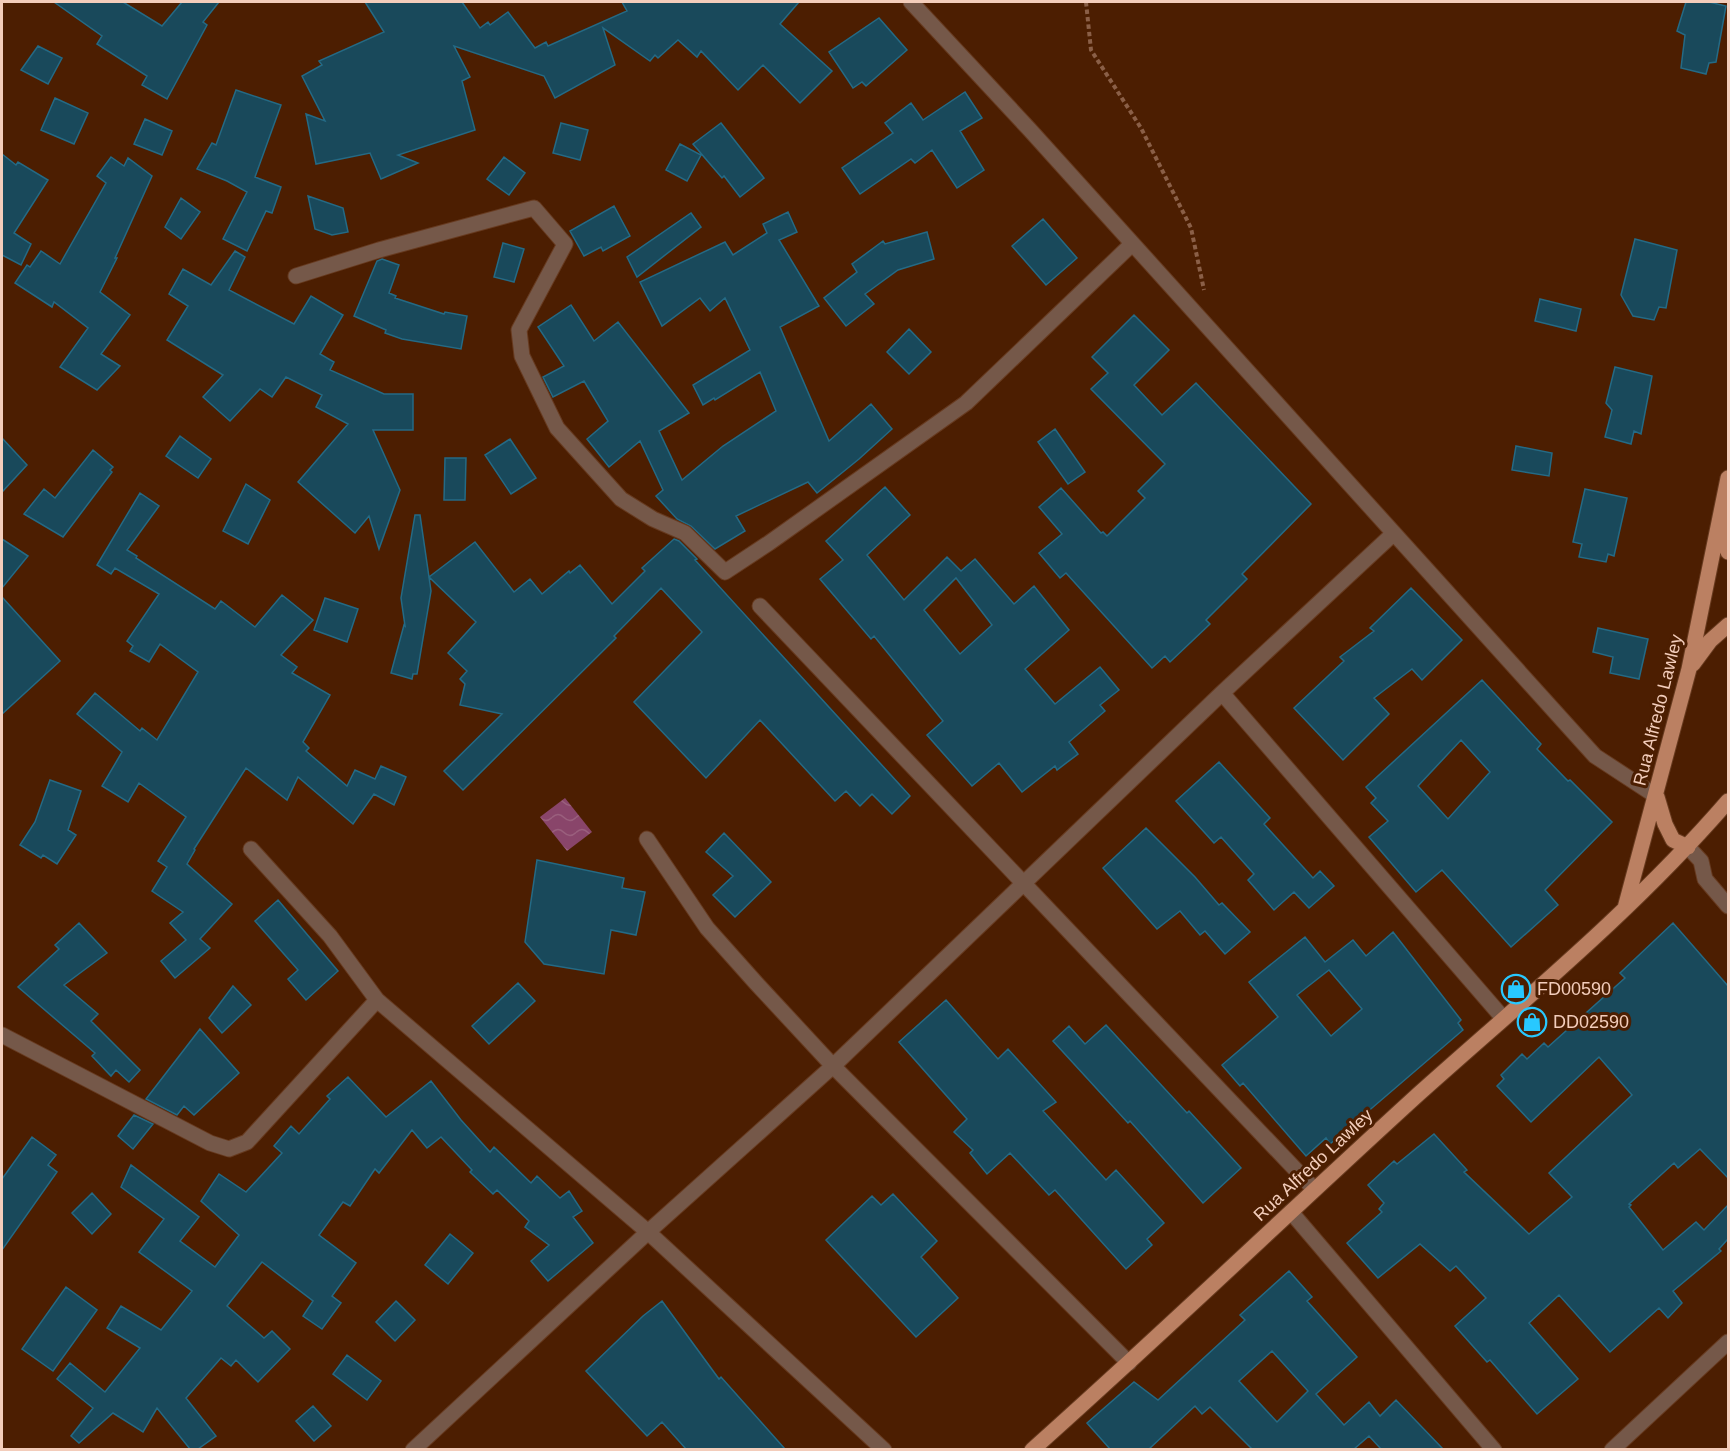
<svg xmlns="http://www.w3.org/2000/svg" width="1730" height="1451" font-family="Helvetica,sans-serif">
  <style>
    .water { fill: url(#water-waves) }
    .building { fill: #19495b; stroke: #246a85; stroke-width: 1.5; fill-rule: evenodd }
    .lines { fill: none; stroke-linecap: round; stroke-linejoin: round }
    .minor-casing { stroke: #673a1f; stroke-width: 17 }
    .major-casing { stroke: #673a1f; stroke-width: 17 }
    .path { stroke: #8a5f47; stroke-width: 4; stroke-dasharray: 4.5 3; stroke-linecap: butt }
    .minor { stroke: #755849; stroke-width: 15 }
    .major { stroke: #bb8062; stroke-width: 15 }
    .labels { text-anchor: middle; stroke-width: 6; stroke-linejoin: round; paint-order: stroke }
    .street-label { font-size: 18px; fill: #f3cdbb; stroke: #4c1e01 }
    .poi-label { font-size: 18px; fill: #f3cdbb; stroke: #4c1e01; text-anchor: start }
  </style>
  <defs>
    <pattern id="water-waves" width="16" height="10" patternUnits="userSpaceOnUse" patternTransform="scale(1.5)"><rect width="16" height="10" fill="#89456a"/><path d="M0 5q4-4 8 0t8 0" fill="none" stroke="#9a5f7d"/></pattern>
  </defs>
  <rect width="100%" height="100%" fill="#4c1e01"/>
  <path class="water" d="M565,798l27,34 -25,19 -27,-34z"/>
  <path class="building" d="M54,2h69l39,24 20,-24h37l-16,20 4,3 -40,74 -25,-14 5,-9 -50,-32 5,-8z
    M365,2h97l18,26 8,-6 2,3 18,-13 27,36 11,-6 2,4 79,-35 -5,-9h177l-19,22 52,47 -32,32 -37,-38 -25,25 -37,-39 -4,6 -19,-17 -20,18 -3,-3 -5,6 -47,-33 12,37 -60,33 -11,-22 -90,-30 16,31 -8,4 13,49 -77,25 20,8 -37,16 -11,-26 -54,11 -10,-50 19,7 -23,-45 20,-11 -3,-4 65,-29z
    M1686,2h23l17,4 -10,56 -7,1 -3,11 -25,-6 4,-33 -8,-4z
    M879,18l28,32 -41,36 -4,-4 -9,6 -24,-36z
    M38,46l24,12 -14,26 -27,-14z
    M236,90l45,15 -26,72 26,10 -9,26 -6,-2 -19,40 -24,-12 24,-47 -20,-11 -30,-12 15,-26 4,2z
    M965,92l17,26 -22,13 24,39 -27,18 -25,-38 -17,13 -4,-4 -51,35 -18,-26 51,-35 -8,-10 26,-20 12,17z
    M55,98l33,15 -14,31 -33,-14z
    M145,119l27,12 -10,24 -28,-11z
    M561,123l27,7 -8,30 -27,-7z
    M721,123l43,55 -24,19 -16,-21 -2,2 -29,-34z
    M680,144l21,11 -14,26 -21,-11z
    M2,154l14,11 2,-3 30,18 -34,53 17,11 -10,21 -19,-10z
    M111,157l13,9 4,-8 24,18 -37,82h2l-17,34 30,23 -29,39 19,12 -23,24 -37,-23 28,-39 -34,-26 -2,5 -37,-24 12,-18 3,2 11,-16 19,13 46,-81 -9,-7z
    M504,157l21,16 -16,22 -22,-16z
    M308,196l35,12 5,24 -16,3 -17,-6z
    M181,198l19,14 -19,27 -16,-12z
    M614,206l16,30 -27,15 -2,-4 -17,9 -14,-25z
    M788,212l9,20 -18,8 40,66 -39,21 49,114 42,-37 21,25 -33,30 -42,34 -9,-11 -72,34 9,15 -30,18 -24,-23 -14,-7 -21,-23 7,-6 -23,-49 -31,26 -22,-28 21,-18 -24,-40 -31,16 -10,-20 21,-11 -26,-39 33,-22 23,36 24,-19 71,91 -30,18 23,49 41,-34 53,-35 -16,-39 -45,28 -1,-2 -11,7 -10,-20 57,-35 -25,-52 -15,13 -10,-13 -38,28 -22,-44 85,-40 8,13 34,-22 -4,-9z
    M691,213l10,14 -64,50 -10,-20z
    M1043,219l34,39 -31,27 -34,-39z
    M927,232l7,27 -36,11 -33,24 9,10 -28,22 -22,-28 33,-26 -5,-8 31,-23 2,3z
    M1635,239l42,11 -11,58 -7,-1 -5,13 -21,-4 -12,-21z
    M503,243l21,6 -10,33 -20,-5z
    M235,251l10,6 -16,33 65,34 17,-28 32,19 -23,39 14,8 -4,8 54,24h29v36h-40l27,60 -21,59 -10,-33 -14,17 -57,-51 50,-58 -32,-17 6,-12 -36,-18 -14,20 -12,-8 -30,32 -27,-24 20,-22 -56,-35 21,-34 -19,-12 14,-25 28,16z
    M382,259l17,6 -10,28 7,3 -1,2 49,16 1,-2 22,4 -6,33 -59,-10 -17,-6 1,-3 -32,-14 23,-55z
    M1540,299l41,10 -5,22 -41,-10z
    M1134,315l35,35 -35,35 28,30 34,-32 115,121 -69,70 5,5 -41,41 4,4 -40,38 -5,-6 -13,12 -86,-95 -6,5 -21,-25 23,-19 -23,-27 22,-19 40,45 2,-1 4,4 38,-38 -7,-7 27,-27 -74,-75 17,-16 -16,-16z
    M909,329l22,23 -22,22 -22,-22z
    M1615,367l37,9 -11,58 -7,-3 -3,13 -26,-7 7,-27 -6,-7z
    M1055,429l30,43 -17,12 -30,-42z
    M180,436l31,23 -13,19 -32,-22z
    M2,438l25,27 -25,27z
    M510,439l26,39 -25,16 -26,-39z
    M1516,446l36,7 -3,23 -37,-6z
    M93,450l20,17 -3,3 2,2 -49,65 -39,-23 20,-25 11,9z
    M445,458h21l-1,42h-21z
    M246,484l24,16 -22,44 -25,-13z
    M885,487l25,28 -43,40 37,45 43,-43 14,14 14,-12 39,45 20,-18 35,44 -44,39 30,35 45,-37 19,23 -19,15 5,6 -36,31 9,12 -21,16 -2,-4 -33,26 -23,-29 -27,23 -45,-51 16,-14 -69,-85 -3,3 -51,-60 23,-19 -17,-19zM956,578l36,47 -32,29 -36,-44z
    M1585,489l42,9 -13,58 -6,-2 -2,8 -27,-5 3,-13 -9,-2z
    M140,493l19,13 -32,44 10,6 -1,2 79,51 6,-8 34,26 27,-32 31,25 -32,35 16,12 -5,6 38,22 -27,47 6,6 -3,3 41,35 8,-16 20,9 6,-13 25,11 -12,28 -20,-11 -21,30 -55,-47 -11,23 -41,-32 -52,81 1,1 -8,14 45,40 -32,35 10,9 -35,30 -14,-17 25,-21 -16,-17 13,-11 -31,-21 15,-24 -9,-6 28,-44 -47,-34 -11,19 -26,-16 20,-34 -45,-38 18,-21 45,38 2,-3 15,12 41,-68 -38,-28 -11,18 -19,-11 3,-5 -6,-5 32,-47 -44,-26 -4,6 -14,-9z
    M415,515h5l11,76 -14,83h-4l-1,5 -21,-6 13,-48 1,1 -4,-28z
    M2,539l26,17 -26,32z
    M674,539l5,2 18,18 -2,1 215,236 -18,18 -20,-20 -12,12 -14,-15 -11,10 -75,-81 -54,58 -72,-76 68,-70 -41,-44 -47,48 2,2 -153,152 -19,-19 58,-57 -42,-9 5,-21 -5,-5 7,-8 -19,-18 28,-31 -47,-45 46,-35 39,50 16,-13 12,15 27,-23 1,2 10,-8 32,39 33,-33 -3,-3z
    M1411,588l51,52 -40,40 -10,-11 -38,29 15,16 -46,46 -49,-52 50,-47 -4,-4 34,-26 -4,-3z
    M2,597l58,64 -58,53z
    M325,598l33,11 -11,33 -33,-12z
    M1598,628l50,11 -9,40 -29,-6 3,-16 -20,-5z
    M1482,680l59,64 -4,5 31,32 2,-1 42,42 -67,68 13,15 -47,42 -69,-77 -26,22 -47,-55 19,-16 -17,-18 5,-5 -10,-11zM1461,740l29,32 -42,47 -30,-33z
    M1219,762l51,56 -6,6 49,54 7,-7 14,15 -25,22 -15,-16 -20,18 -26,-30 6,-6 -33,-37 -7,6 -38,-42z
    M50,780l31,11 -13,39 8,5 -19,29 -14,-9 -2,3 -21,-13 15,-23z
    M1146,828l49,49 24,28 3,-2 28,29 -25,22 -20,-23 -5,4 -20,-24 -23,18 -54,-61z
    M724,833l47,49 -36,35 -22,-22 20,-19 -27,-24z
    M537,860l87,18 -2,10 23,4 -9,43 -25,-5 -7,44 -60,-10 -19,-22z
    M278,900l60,71 -32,29 -18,-21 10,-9 -43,-49z
    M79,923l28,30 -43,32 34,29 -7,7 49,49 -11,12 -13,-12 -5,6 -19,-20 3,-3 -77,-66 41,-38 -4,-4z
    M1673,923l55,63v192l-28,-29 -22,19 -4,-5 -45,41 2,1 -2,2 34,43 33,-28 8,8 24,-25v34l-9,10 2,2 -48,40 9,12 -14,15 -9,-10 -49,44 -51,-57 -30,28 49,56 -41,35 -47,-54 -3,2 -32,-36 31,-28 -30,-32 -6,5 -30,-27 -42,34 -31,-35 35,-31 -3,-3 5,-6 -16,-18 26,-24 3,3 37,-30 33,36 -3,2 65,62 43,-37 -23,-24 83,-78 -33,-38 -68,65 -34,-36 7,-7 -3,-4 21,-21 5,5 17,-16 4,4 77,-69 -5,-5z
    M1393,932l68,88 -3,3 5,7 -133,114 -4,-6 -20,18 -63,-73 -3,3 -18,-21 56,-48 -29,-35 56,-45 20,25 28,-22 13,16zM1329,970l33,39 -31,27 -34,-41z
    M518,983l17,18 -46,43 -17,-18z
    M233,986l18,19 -29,28 -13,-15z
    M946,1000l52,59 10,-10 48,53 -13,9 63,69 10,-10 48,53 -17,16 5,6 -26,24 -71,-79 -6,5 -39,-42 -23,21 -17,-21 3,-3 -19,-18 13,-13 -68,-77z
    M1106,1025l81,88 2,-2 52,57 -38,35 -73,-82 -2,2 -75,-82 16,-15 16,18z
    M200,1029l39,44 -45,42 -10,-9 -7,9 -31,-16z
    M348,1077l38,40 45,-36 30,39 29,32 4,-5 37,36 6,-7 23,22 9,-7 13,20 -9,6 20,26 -45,38 -17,-20 18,-16 -24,-18 4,-6 -32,-31 -4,4 -23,-22 2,-2 -31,-33 -14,11 -15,-18 -33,43 -4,-4 -25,37 -7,-4 -24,33 37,28 -24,33 9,7 -19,26 -19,-13 10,-15 -51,-39 -35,44 37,32 8,-7 18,18 -32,33 -22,-22 -5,6 -10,-8 -35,40 30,38 -18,13h-8l-33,-41 -14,24 -30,-19 -34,30 -8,-7 22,-28 -36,-29 13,-16 35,29 35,-44 -33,-20 14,-22 40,24 31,-39 -53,-39 25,-33 -43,-32 10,-22 68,52 -19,24 35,26 24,-32 -38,-34 18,-27 27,18 36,-39 -8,-7 17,-20 8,8 31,-35 -3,-3z
    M134,1115l19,9 -20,25 -15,-13z
    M32,1137l24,18 -8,10 9,7 -55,78v-71z
    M92,1193l19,21 -19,20 -20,-21z
    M893,1194l44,47 -16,16 37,41 -42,39 -90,-97 46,-44 9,9z
    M450,1234l23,19 -25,31 -23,-19z
    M1289,1271l23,26 -5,4 50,56 -41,37 28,31 25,-23 11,14 16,-16 47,49h-62l-12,-13 -15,13h-102l-42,-42 -8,7 -7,-8 -46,43h-39l-23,-26 47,-41 24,18 87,-80 -5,-5zM1272,1351l36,40 -31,31 -38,-41z
    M66,1287l31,23 -44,61 -31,-22z
    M396,1301l19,19 -20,21 -19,-19z
    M662,1301l57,78 2,-2 64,72h-99l-24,-27 -15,14 -61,-65 57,-55z
    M347,1355l34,26 -14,19 -34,-26z
    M313,1406l18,20 -17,15 -18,-20z"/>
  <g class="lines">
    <g class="minor-casing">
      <path id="minor" d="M911,2l119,128 565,626 61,40
        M296,276l83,-26 155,-42 31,36 -46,86 3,26 35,72 64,71 32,20 32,14 40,39 44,-29 197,-140 166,-159
        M760,606l554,583
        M1222,693l281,325
        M647,839l60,89 49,55 77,83 296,297
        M1688,847l13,14 4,18 23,27
        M251,849l79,87 47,64 271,232 236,218
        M2,1035l208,108 19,6 18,-7 130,-142
        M1291,1212l203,238
        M413,1450l235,-218 185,-166 389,-373 171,-159
        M1612,1450l116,-108"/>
    </g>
    <g class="major-casing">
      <path id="major" d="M1722,522l6,30
        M1693,664l17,-23 18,-16
        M1657,797l8,27 8,16 15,7
        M1625,908l64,-239 39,-191
        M1032,1450c129,-115 253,-234 380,-350 108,-97 221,-189 316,-299"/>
    </g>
    <path class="path" d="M1086,2l5,48 50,78 50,100 13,62"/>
    <use href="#minor" class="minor"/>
    <use href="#major" class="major"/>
  </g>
  <defs>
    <g id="shop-ring" transform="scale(1.5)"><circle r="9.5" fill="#4c1e01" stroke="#28c8ff" stroke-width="1.5"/><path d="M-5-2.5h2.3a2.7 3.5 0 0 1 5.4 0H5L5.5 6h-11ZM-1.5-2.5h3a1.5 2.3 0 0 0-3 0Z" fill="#28c8ff"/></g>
  </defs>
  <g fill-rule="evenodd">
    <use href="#shop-ring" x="1516" y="989"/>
    <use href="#shop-ring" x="1532" y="1022"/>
  </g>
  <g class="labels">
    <g class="street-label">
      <text transform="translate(1658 710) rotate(-76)" y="6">Rua Alfredo Lawley</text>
      <text transform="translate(1313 1165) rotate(-43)" y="6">Rua Alfredo Lawley</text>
    </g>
    <g class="poi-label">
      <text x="1537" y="995">FD00590</text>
      <text x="1553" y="1028">DD02590</text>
    </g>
  </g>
  <rect width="1730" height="1451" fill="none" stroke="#f3cdbb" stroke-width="6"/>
</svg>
